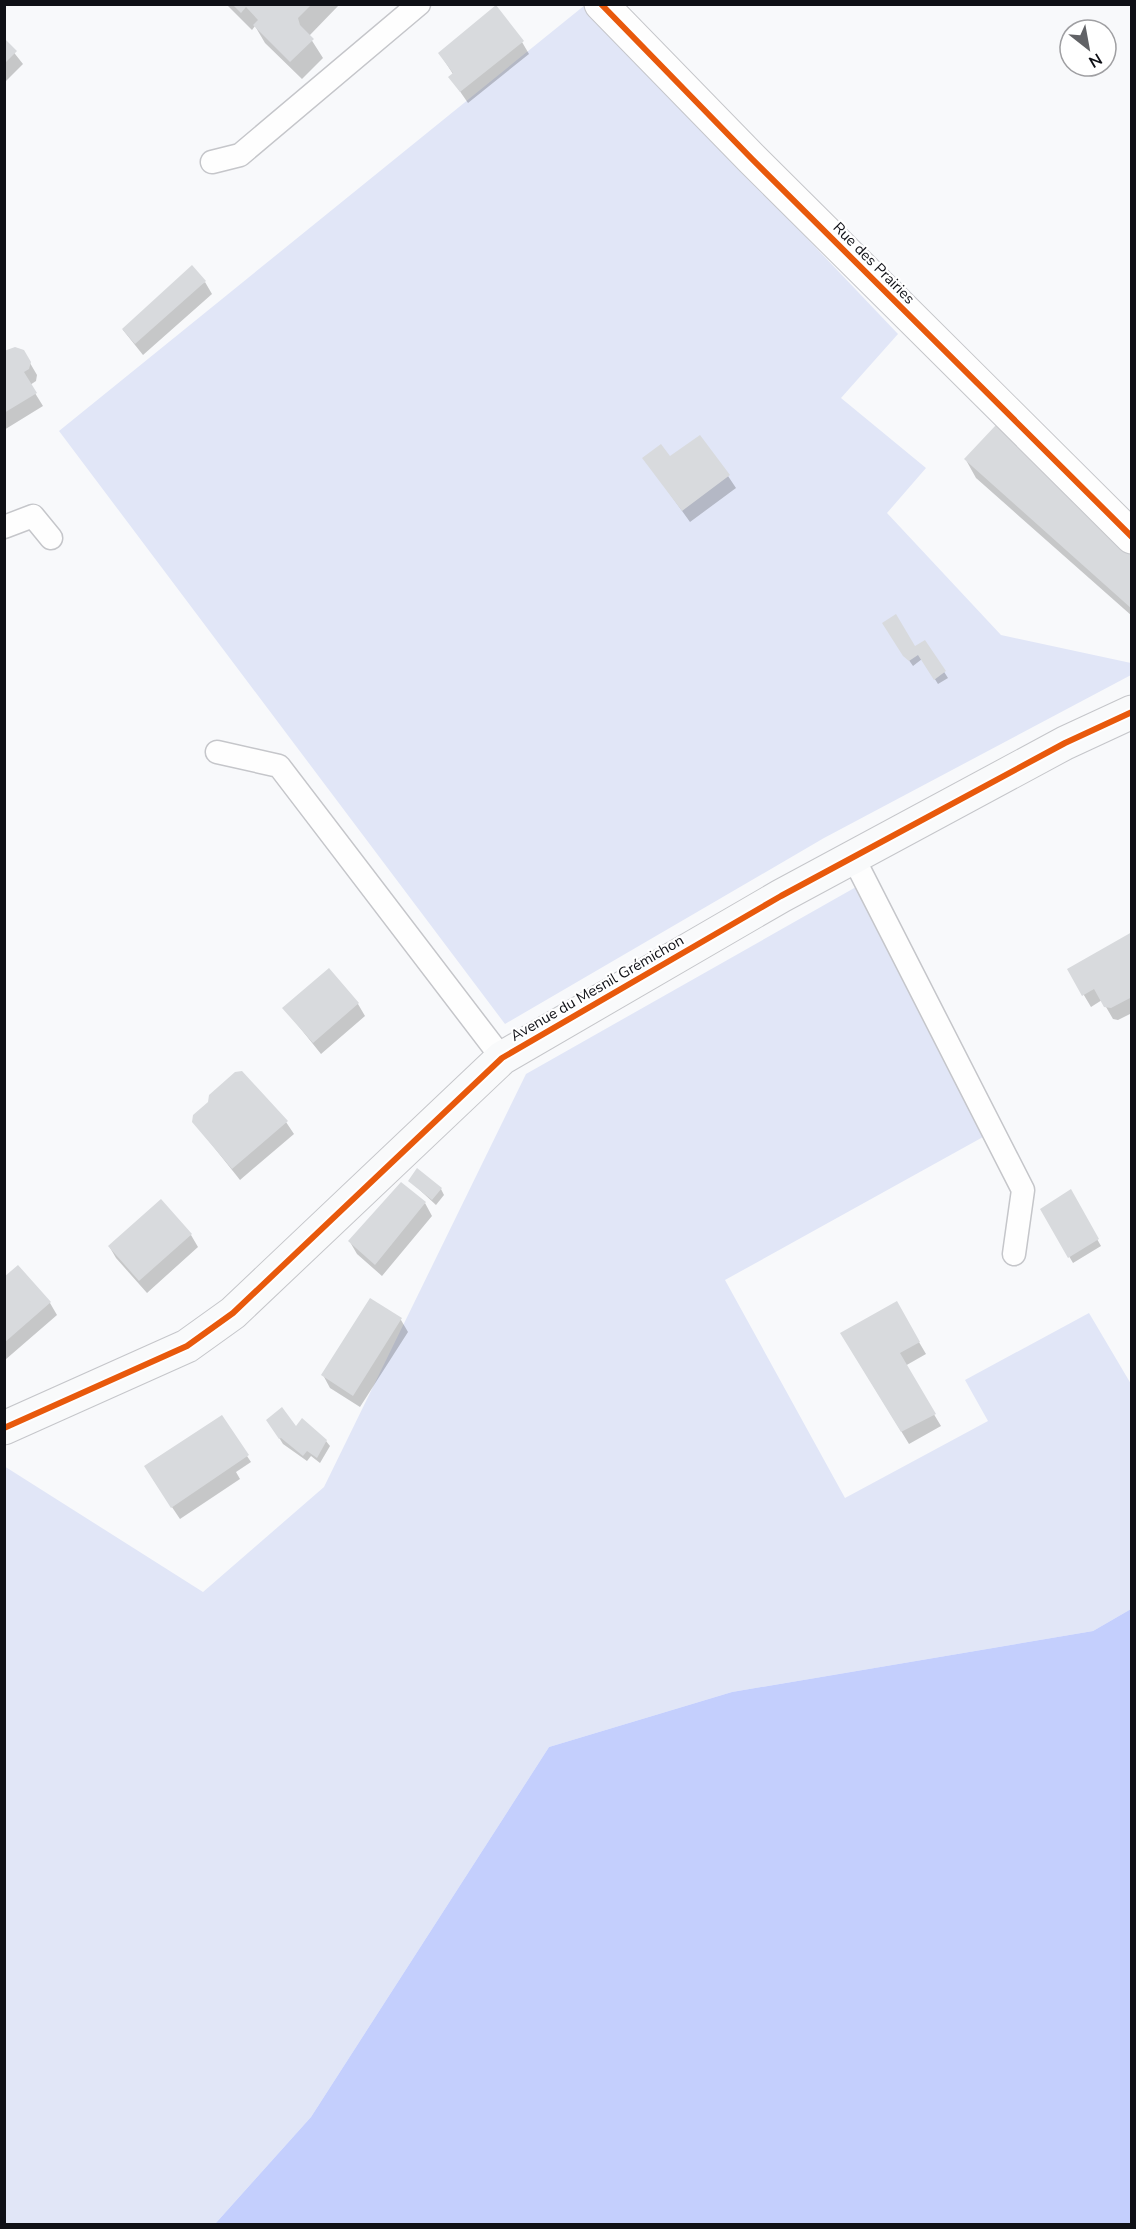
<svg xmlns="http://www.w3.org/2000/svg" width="1136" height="2229" font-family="'Nunito Sans',sans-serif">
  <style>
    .green { fill: #e1e6f7 }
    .forest { fill: #c4cffd }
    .shadow { fill: #0003 }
    .building { fill: #d8dadd }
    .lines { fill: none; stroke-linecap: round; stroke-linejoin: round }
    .lane-casing { stroke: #c5c6ca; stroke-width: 25 }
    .street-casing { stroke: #c5c6ca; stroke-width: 35 }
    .secondary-casing { stroke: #c5c6ca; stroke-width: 35 }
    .lane { stroke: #fefefe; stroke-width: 22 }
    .street { stroke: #fefefe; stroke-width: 33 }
    .secondary { stroke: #f9fafb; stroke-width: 33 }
    .cycleway-casing { stroke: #fff; stroke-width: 10 }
    .cycleway { stroke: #e8590c; stroke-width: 6 }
    .labels { text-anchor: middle; stroke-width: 4.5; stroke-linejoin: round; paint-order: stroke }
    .street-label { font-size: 15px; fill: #0f1016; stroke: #fff }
  </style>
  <rect width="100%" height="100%" fill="#f8f9fb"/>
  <path class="green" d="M585,5l313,329 -57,64 85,70 -39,45 114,122 130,28v12l-307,163 -319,186 -446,-593z
    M856,887l127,250 -258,143 120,218 143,-77 -23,-41 124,-67 42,71v225l-38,22 -361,61 -183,55 -238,370 -96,107h-210l-1,-758 199,126 121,-105 202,-413z"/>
  <path class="forest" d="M1131,1609v615h-916l96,-107 238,-370 183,-55 361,-61z"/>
  <path class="shadow" d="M226,4h114l-31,32 14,22 -21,21 -37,-36 -10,-17 -3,4z
    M4,40l19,24 -19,19z
    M522,42l7,12 -61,49 -18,-26 3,-3 -13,-20z
    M205,282l7,12 -69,61 -20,-25z
    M23,351l14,24 -1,6 -6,4 13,21 -39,24v-78z
    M644,458l84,18 8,12 -46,34z
    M966,460l166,93v63l-156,-138z
    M887,629l28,19 10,-6 23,36 -10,6 -16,-25 -9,7z
    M1132,935v78l-14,7 -5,-1 -11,-19 -11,7 -22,-37z
    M358,1004l7,12 -44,38 -37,-46z
    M193,1121l93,1 8,12 -54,46z
    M410,1181l31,8 3,6 -8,10z
    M1070,1192l31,54 -28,17 -31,-53z
    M425,1203l7,13 -50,60 -25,-22 -7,-12z
    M191,1235l7,12 -51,46 -31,-35 -7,-12z
    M18,1267l32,36 7,12 -52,45 -1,-81z
    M370,1300l31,20 7,12 -48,75 -30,-19 -7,-13z
    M896,1303l30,51 -21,12 36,60 -32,18 -60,-98z
    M221,1417l30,45 -15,10 4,7 -60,40 -27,-40z
    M268,1420l58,21 4,5 -10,17 -9,-7 -4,5 -24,-17z"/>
  <path class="building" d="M232,4h80l-14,14 2,7 14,14 -24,23 -37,-37 5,-5 -12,-13 -5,6z
    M496,5l28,36 -64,51 -12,-15 5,-4 -15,-20z
    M4,38l13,13 -13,13z
    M192,265l14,16 -71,63 -13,-15z
    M15,347l9,3 7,12 -2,7 -5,3 13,21 -33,20v-62z
    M996,425l136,127v57l-168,-150z
    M700,435l30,40 -48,36 -40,-53 19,-14 9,12z
    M896,614l19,32 10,-6 21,31 -12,9 -16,-25 -9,6 -6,-5 -21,-33z
    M1132,932v65l-21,11 -7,-1 -10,-18 -12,7 -15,-27z
    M329,968l30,35 -46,40 -31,-35z
    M242,1071l46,50 -56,48 -40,-47 1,-7 15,-13 1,-7 26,-23z
    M417,1168l25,20 -10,12 -24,-19z
    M401,1182l25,20 -51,63 -27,-24z
    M1071,1189l28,50 -31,19 -28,-49z
    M161,1199l31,35 -53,47 -31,-35z
    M18,1265l33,37 -47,41v-66z
    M370,1298l32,20 -49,78 -32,-21z
    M897,1301l23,41 -20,11 36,61 -35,18 -61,-99z
    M282,1407l14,19 6,-8 25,22 -10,18 -10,-7 -4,5 -22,-18 -2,1 -13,-19z
    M222,1415l27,40 -78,53 -27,-42z"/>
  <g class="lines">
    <g class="lane-casing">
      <path id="lane" d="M212,162l28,-7 179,-151
        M4,527l29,-11 18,22
        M217,752l62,14 223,292
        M853,857l170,333 -9,64"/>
    </g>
    <g class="street-casing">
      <path id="street" d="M601,4l151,155 380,378"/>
    </g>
    <g class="secondary-casing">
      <path id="secondary" d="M4,1428l183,-82 46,-33 269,-255 279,-162 284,-153 67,-31"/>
    </g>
    <use href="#lane" class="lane"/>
    <use href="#street" class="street"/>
    <use href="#secondary" class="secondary"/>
    <g class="cycleway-casing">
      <path id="cycleway" d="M601,4l151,155 380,378
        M4,1428l183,-82 46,-33 269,-255 279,-162 284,-153 67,-31"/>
    </g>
    <use href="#cycleway" class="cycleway"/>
  </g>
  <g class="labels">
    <g class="street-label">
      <text transform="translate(874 263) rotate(45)" y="5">Rue des Prairies</text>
      <text transform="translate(597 988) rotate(-30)" y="5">Avenue du Mesnil Grémichon</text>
    </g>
  </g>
  <rect width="1136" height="2229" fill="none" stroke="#0f1016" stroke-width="12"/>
  <g transform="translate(1088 48) rotate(149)"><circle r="28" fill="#ffffff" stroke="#9f9fa2" stroke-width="1.5"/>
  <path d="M0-4.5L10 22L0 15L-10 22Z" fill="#616266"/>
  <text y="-9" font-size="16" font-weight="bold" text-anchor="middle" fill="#0f1016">N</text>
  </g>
</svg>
